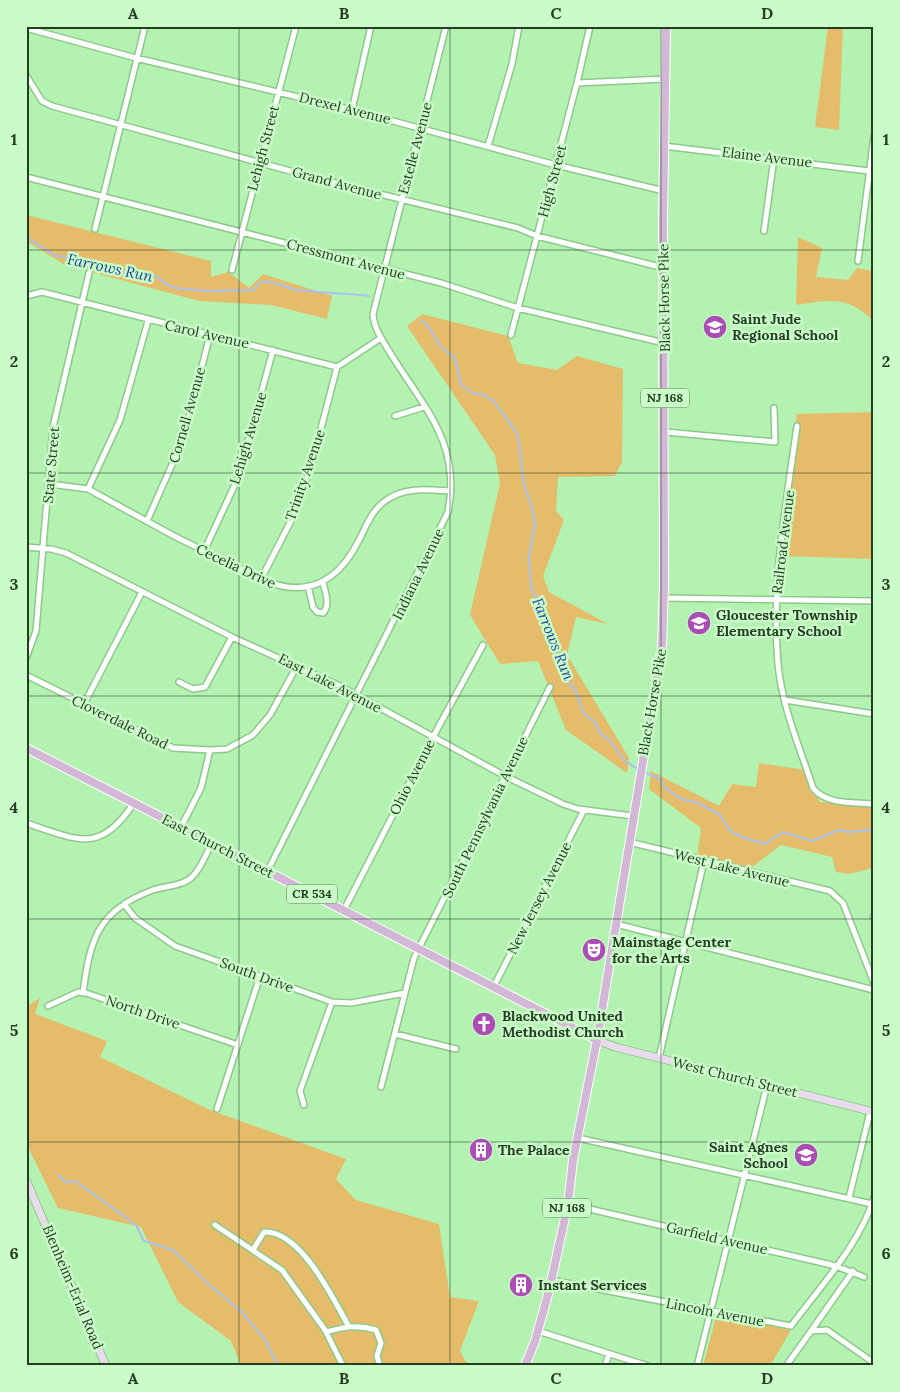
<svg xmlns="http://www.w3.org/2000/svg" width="900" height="1392" font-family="Lora,serif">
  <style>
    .green { fill: #e5bd6a }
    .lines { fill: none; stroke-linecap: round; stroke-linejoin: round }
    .stream { stroke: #a8c1f0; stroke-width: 2 }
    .street-casing { stroke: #8cc98a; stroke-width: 8 }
    .secondary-casing { stroke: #8cc98a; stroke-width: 9 }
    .primary-casing { stroke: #fff; stroke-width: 10 }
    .street { stroke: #fff; stroke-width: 5 }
    .secondary { stroke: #e9dbeb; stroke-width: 7 }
    .primary { stroke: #d3b7d6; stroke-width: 8 }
    .grid { fill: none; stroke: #243d24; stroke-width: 1; stroke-opacity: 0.55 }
    .labels { text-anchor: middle; stroke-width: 5; stroke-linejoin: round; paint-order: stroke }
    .shield { fill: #cafcc8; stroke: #567655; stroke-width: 1 }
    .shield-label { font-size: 12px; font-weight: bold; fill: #243d24 }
    .street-label { font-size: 14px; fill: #243d24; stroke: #cafcc8 }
    .poi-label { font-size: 14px; font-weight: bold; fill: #243d24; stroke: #cafcc8; text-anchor: start }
    .water-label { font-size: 15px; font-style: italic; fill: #1e449c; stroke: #cafcc8 }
    .neatline { fill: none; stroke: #243d24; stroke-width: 2 }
    .grid-label { font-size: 16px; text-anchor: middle; font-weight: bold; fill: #243d24 }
  </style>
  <rect width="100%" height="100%" fill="#b4f2b2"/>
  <path class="green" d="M828,26h15l-4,104 -24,-3z
    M26,215l185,46v16l17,-5 21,16 14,-14 69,22 -5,23 -56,-14 -72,-4 -134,-36 -39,-24z
    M798,237l24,11 -6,29 32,3 9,-12 17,3v51c-25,-27 -45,-22 -78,-17z
    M422,314l86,22 10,27 39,7 20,-14 46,13 -1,93 -7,14 -57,1 -2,34 8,9 -21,56 6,16 59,32 -32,-7 -9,38 62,103 -2,15 -61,-43 -28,-69 -38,3 -30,-49 30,-132 -5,-28 -88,-129z
    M874,412v147l-95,-3 18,-142z
    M759,763l47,7 14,32 54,3v63l-25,6 -13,-2 -4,-15 -51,-12 -34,26 -50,-14 4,-29 -52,-39 2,-18 68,35 13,-22 24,3z
    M40,998l-5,16 72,27 -7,16 110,53 136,49 -10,20 20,21 83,24 11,73 29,4 -19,50 6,11 17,4h-242l-10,-25 -53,-39 -37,-75 -83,-19 -32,-65v-136z
    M717,1313l71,16 3,1 -21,36h-67z"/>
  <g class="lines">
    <path class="stream" d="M26,237l30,19 14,1 12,5 22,3 27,9 25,2 10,8 9,4 32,3 47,-1 6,-8c14,-2 25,6 38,8 24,3 48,3 71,6
      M421,320l6,5 14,22 14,11 6,27 12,8 11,2 10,6 24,34 6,50 8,23 3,15 -6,34 2,30 24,55 4,21 8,7 1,12 7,7 9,25 11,8 5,11 10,8 15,20 14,9
      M644,772l16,7 5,9 16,11 17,4 22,12 10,16 12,6 23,7 18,-12 29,9 27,-11 10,2 25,-2
      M59,1175l6,7 9,-1 7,4 55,40 8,16 29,9 34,33 34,28 25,30 12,25"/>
    <g class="street-casing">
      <path id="street" d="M26,28l110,30 216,52 204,55 108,26
        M26,75l16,26 10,5 271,74 195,48 19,8 127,32
        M577,83l88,-4
        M352,110l19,-84
        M488,146l24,-82 7,-38
        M664,146l205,25
        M26,177l415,106 77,25 146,35
        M95,229l50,-203
        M764,231l10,-73
        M858,261l16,-125
        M232,270l64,-244
        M26,296l16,-4 295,75 44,-29
        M511,335l66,-252 13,-57
        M395,416l29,-9
        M797,426c-11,79 -26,158 -19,238 4,43 22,84 35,124 13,17 41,14 61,16
        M665,432l110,10 -1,-34
        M50,484l38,5 86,47 87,43c44,20 76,4 97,-37 8,-15 13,-31 27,-41 20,-15 43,-11 66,-10
        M88,489l32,-69 28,-99
        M147,521l36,-81 27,-105
        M26,547l25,2 15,4 166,84 108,49 165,90 58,28 15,5 55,7
        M204,551l34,-73 35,-128
        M261,579l34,-66 17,-50 25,-96
        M308,586l5,21 4,5 6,1c8,-9 2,-20 0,-31
        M664,598l210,3
        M26,658l10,-27 17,-204 36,-154
        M26,675l147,73 37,2 17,-1 26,-14 17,-20 27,-49
        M179,682l14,7 12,-2 27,-50
        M785,700l89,14
        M84,704l58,-112
        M26,823c52,17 73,32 108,-20
        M181,827l20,-39 9,-38
        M629,842l201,49 13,12 31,80
        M267,872l181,-360c13,-66 -21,-101 -54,-153 -8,-14 -20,-28 -21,-45l73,-288
        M124,904l11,14 40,28 157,56 19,1 54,-10
        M344,910l89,-173 50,-92
        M873,916l1,2
        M616,924l258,66
        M494,986l90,-176
        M83,993c7,-54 15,-83 70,-103 12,-4 31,-4 40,-14 8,-8 13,-22 19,-33
        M48,1006l30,-14 8,1 152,52
        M395,1034l61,15
        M659,1058l45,-197
        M381,1087l33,-129 136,-271
        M304,1105l-4,-14 32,-89
        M217,1109l43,-133
        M578,1138l294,66
        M849,1198l21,-86
        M568,1204l268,62 28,11
        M215,1225l67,45 43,60 18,36
        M253,1250l11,-18c36,-2 69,66 84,93
        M551,1280l240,46c28,-38 70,-83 83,-129
        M538,1331l110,35
        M811,1331l42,-60
        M326,1332c18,-5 31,-8 50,-2l5,13 -4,13 3,10
        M605,1366l4,-12
        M697,1366l70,-281
        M786,1366l25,-35 16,-1 47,33"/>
    </g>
    <g class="secondary-casing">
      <path id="secondary" d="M597,1040l18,7 259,65
        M26,1180l80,186"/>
    </g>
    <g class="primary-casing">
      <path id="primary" d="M26,748l571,292
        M525,1366l10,-25 14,-50 19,-87 5,-44 24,-120 65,-394 2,-60 -1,-365 3,-195"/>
    </g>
    <use href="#street" class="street"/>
    <use href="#secondary" class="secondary"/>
    <use href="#primary" class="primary"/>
  </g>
  <path class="grid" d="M239,26v1340M450,26v1340M661,26v1340M26,250h848M26,473h848M26,696h848M26,919h848M26,1142h848"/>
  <defs>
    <g id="school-disc" transform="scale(1.25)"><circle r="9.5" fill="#ac4db6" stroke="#cafcc8"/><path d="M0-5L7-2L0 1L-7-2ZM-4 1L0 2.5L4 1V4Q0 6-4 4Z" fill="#fff"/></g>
    <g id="theatre-disc" transform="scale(1.25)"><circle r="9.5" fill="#ac4db6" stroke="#cafcc8"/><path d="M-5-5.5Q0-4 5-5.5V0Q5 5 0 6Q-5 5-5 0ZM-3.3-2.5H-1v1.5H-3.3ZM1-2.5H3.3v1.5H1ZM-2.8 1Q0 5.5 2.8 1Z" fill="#fff"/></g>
    <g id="church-disc" transform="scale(1.25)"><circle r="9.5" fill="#ac4db6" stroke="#cafcc8"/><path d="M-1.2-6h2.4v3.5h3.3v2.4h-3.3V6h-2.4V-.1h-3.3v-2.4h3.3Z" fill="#fff"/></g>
    <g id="building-disc" transform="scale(1.25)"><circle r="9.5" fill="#ac4db6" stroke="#cafcc8"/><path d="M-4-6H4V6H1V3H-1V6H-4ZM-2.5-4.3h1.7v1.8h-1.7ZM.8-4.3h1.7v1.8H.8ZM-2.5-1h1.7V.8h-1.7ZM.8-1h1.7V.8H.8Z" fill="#fff"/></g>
  </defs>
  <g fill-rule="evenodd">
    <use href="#school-disc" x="715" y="327"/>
    <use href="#school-disc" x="699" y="623"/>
    <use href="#theatre-disc" x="594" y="950"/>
    <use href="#church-disc" x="484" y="1024"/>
    <use href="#building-disc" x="481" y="1150"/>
    <use href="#school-disc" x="806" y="1155"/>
    <use href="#building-disc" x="521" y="1285"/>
  </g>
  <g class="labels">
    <g class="shield">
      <rect x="641" y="388.5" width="48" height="19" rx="4"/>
      <rect x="287" y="884.5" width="50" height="19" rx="4"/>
      <rect x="543" y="1198.5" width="48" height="19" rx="4"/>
    </g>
    <g class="shield-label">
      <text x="665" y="402">NJ 168</text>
      <text x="312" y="898">CR 534</text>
      <text x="567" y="1212">NJ 168</text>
    </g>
    <g class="street-label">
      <text transform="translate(345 108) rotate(14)" y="5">Drexel Avenue</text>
      <text transform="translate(263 148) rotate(-75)" y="5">Lehigh Street</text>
      <text transform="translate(415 148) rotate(-75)" y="5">Estelle Avenue</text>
      <text transform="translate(767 157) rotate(7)" y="5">Elaine Avenue</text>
      <text transform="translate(552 181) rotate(-75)" y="5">High Street</text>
      <text transform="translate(337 183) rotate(15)" y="5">Grand Avenue</text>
      <text transform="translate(346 259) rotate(15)" y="5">Cressmont Avenue</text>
      <text transform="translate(664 298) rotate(-91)" y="5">Black Horse Pike</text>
      <text transform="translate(207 334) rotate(13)" y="5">Carol Avenue</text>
      <text transform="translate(187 415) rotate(-74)" y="5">Cornell Avenue</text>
      <text transform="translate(248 438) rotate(-73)" y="5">Lehigh Avenue</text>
      <text transform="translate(51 465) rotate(-85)" y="5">State Street</text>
      <text transform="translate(305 475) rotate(-71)" y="5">Trinity Avenue</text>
      <text transform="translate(783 542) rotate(-83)" y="5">Railroad Avenue</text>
      <text transform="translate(236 566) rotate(25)" y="5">Cecelia Drive</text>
      <text transform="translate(418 574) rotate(-64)" y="5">Indiana Avenue</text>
      <text transform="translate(330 683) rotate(27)" y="5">East Lake Avenue</text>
      <text transform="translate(652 702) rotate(-80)" y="5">Black Horse Pike</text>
      <text transform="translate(120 722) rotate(26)" y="5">Cloverdale Road</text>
      <text transform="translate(412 777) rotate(-63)" y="5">Ohio Avenue</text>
      <text transform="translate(485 817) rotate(-64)" y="5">South Pennsylvania Avenue</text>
      <text transform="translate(218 846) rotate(27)" y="5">East Church Street</text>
      <text transform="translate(732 868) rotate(14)" y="5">West Lake Avenue</text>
      <text transform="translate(539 898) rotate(-63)" y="5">New Jersey Avenue</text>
      <text transform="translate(257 975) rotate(20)" y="5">South Drive</text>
      <text transform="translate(143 1012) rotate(19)" y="5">North Drive</text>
      <text transform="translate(735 1077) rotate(14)" y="5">West Church Street</text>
      <text transform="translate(717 1238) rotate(13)" y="5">Garfield Avenue</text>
      <text transform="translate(73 1287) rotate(67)" y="5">Blenheim-Erial Road</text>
      <text transform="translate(715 1312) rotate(11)" y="5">Lincoln Avenue</text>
    </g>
    <g class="poi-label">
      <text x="732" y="324">Saint Jude<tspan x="732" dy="16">Regional School</tspan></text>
      <text x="716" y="620">Gloucester Township<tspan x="716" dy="16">Elementary School</tspan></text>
      <text x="612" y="947">Mainstage Center<tspan x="612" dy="16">for the Arts</tspan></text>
      <text x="502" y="1021">Blackwood United<tspan x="502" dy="16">Methodist Church</tspan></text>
      <text x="788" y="1152" text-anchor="end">Saint Agnes<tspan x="788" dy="16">School</tspan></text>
      <text x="498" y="1155">The Palace</text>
      <text x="538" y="1290">Instant Services</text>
    </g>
    <g class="water-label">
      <text transform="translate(110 268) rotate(12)" y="5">Farrows Run</text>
      <text transform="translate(553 639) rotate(68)" y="5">Farrows Run</text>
    </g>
  </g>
  <rect width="900" height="1392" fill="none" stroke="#cafcc8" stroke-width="55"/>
  <rect x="28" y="28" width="844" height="1336" class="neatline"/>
  <g class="grid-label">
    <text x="133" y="19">A</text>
    <text x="344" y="19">B</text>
    <text x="556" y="19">C</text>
    <text x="767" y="19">D</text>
    <text x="14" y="145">1</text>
    <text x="886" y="145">1</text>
    <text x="14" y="367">2</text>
    <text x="886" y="367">2</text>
    <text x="14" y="590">3</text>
    <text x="886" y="590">3</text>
    <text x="14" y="813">4</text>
    <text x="886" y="813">4</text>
    <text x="14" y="1036">5</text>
    <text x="886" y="1036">5</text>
    <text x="14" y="1259">6</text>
    <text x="886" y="1259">6</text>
    <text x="133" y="1384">A</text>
    <text x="344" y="1384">B</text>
    <text x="556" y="1384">C</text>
    <text x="767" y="1384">D</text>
  </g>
</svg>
